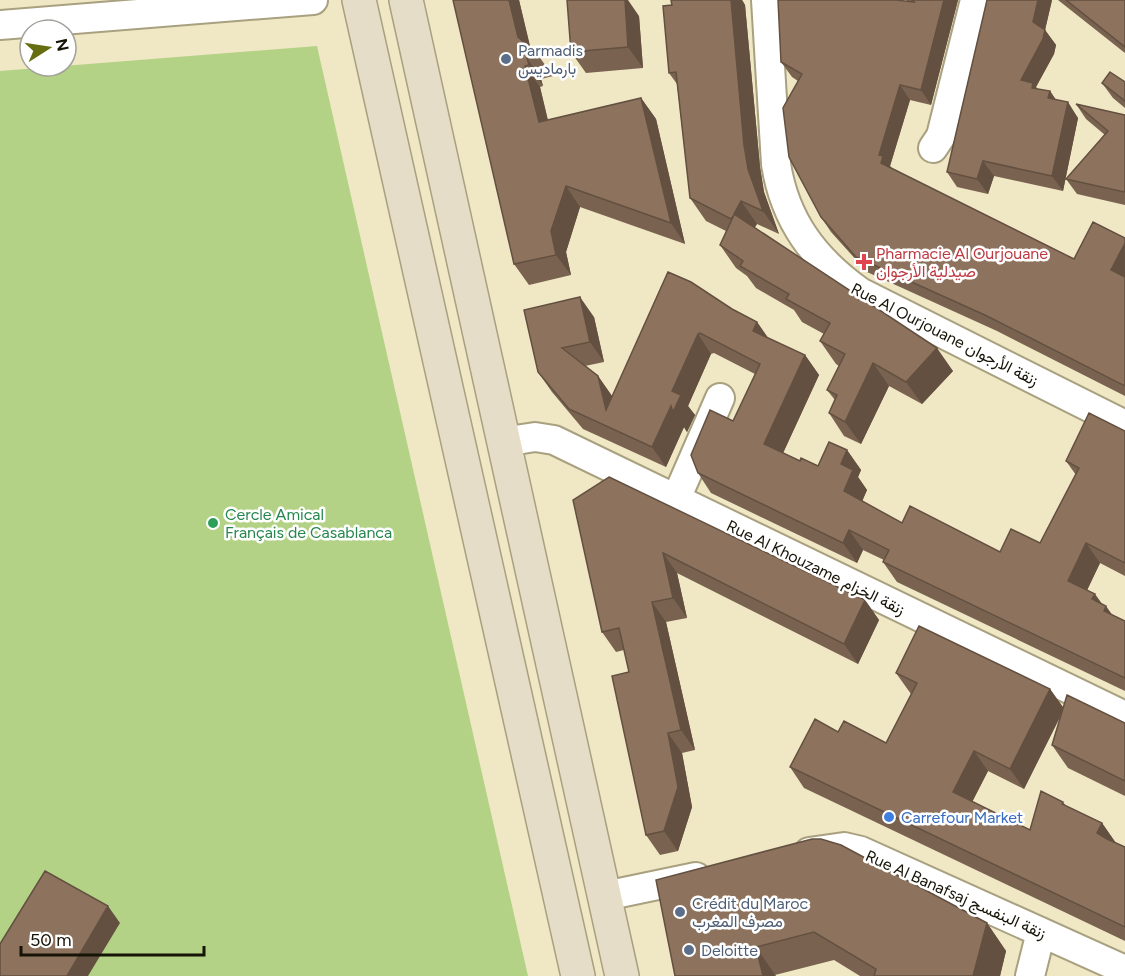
<svg xmlns="http://www.w3.org/2000/svg" width="1125" height="976" font-family="Figtree,Vazirmatn,sans-serif">
  <style>
    .green { fill: #b4d286 }
    .lines { fill: none; stroke-linecap: round; stroke-linejoin: round }
    .street-casing { stroke: #a8a07f; stroke-width: 32 }
    .secondary-casing { stroke: #a8a07f; stroke-width: 36 }
    .street { stroke: #fff; stroke-width: 28 }
    .secondary { stroke: #e5ddc7; stroke-width: 33 }
    .wall { fill: #796350 }
    .shaded-wall { fill: #635041 }
    .building { fill: #8d735d; stroke: #635041; stroke-width: 1.5 }
    .service-dot { fill: #5c6f8a; stroke: #fff; stroke-width: 2 }
    .health-dot { fill: #e0444e; stroke: #fff; stroke-width: 2 }
    .leisure-dot { fill: #2e9e5b; stroke: #fff; stroke-width: 2 }
    .shop-dot { fill: #3f7fe0; stroke: #fff; stroke-width: 2 }
    .labels { text-anchor: middle; stroke-width: 5; stroke-linejoin: round; paint-order: stroke }
    .service-label { font-size: 16px; fill: #4e5e75; stroke: #fff; text-anchor: start }
    .health-label { font-size: 16px; fill: #be3a42; stroke: #fff; text-anchor: start }
    .street-label { font-size: 16px; fill: #161307; stroke: #fff }
    .leisure-label { font-size: 16px; fill: #27864d; stroke: #fff; text-anchor: start }
    .shop-label { font-size: 16px; fill: #366cbe; stroke: #fff; text-anchor: start }
  </style>
  <rect width="100%" height="100%" fill="#f0e7c5"/>
  <path class="green" d="M317,46l211,930h-528v-905z"/>
  <g class="lines">
    <g class="street-casing">
      <path id="street" d="M766,0l10,164c9,57 38,95 84,128l265,133
        M0,25l313,-25
        M933,148l8,-12 34,-136
        M503,442l32,-5 19,3 571,276
        M676,499l44,-101
        M809,852l35,-5 17,4 264,119
        M605,896l91,-19
        M1030,976l11,-44"/>
    </g>
    <g class="secondary-casing">
      <path id="secondary" d="M359,0l219,976
        M406,0l216,976"/>
    </g>
    <use href="#street" class="street"/>
    <use href="#secondary" class="secondary"/>
  </g>
  <path class="wall" d="M519,0l11,48 8,7 15,21 -12,3 2,7 -3,1 8,33 93,-22 15,21 29,125 -105,-37 -14,45 5,23 -42,10 -15,-21z
    M671,0h71l3,5 15,162 4,25 15,42 -22,-10 -3,4 199,143 -31,33 -33,-18 -28,58 -17,-8 -15,-23 6,-13 -8,-10 12,-24 -3,-2 -16,-23 4,-7 -22,-12 -8,-12 -38,-22 -9,-12 -11,-8 -16,-23 6,-14 -20,-10 -16,-23 -13,-114 -8,-11z
    M906,0h52l-27,105 -21,-5 -20,66 1,2 183,91 51,-21v158l-128,-65 -130,-59 -36,-40 -10,-15 -23,-136 -6,-4 -11,-15 127,-60z
    M987,0h65l-7,30 11,15 -2,9 -18,33 1,2 13,2 6,9 22,18 -15,73 -69,-15 -6,18 -31,-7 -10,-15z
    M1058,0h67v53z
    M639,16l4,52 -57,5 -15,-21z
    M1125,82v26l-12,-10 -11,-15z
    M1076,104l49,11v90l-48,-11 -11,-15 39,-44 -19,-16z
    M732,309l25,13 11,16 37,17 14,20 -36,78 17,8 18,5 29,-16 14,20 -3,7 9,13 -5,11 40,22 98,29 40,-9 36,-68 -10,-14 59,-30v145l-25,-13 -13,27 16,15 9,10 13,6v70l-228,-109 -14,-20 1,-2 -21,-10 -6,13 -146,-70 -13,-20 35,-52 22,-47 -41,-21 -3,1 -23,52 7,9 -8,17 -3,-5 -18,40 -83,-38 -31,-37 -14,-20 56,-55 10,45 -19,4 13,10 14,20z
    M573,500l292,100 14,20 -21,44 -181,-91 10,45 -21,4 29,128 -13,3 10,54 -14,44 -18,4 -14,-20 -17,-163 -5,-22 -8,2 -14,-20z
    M896,673l154,16 13,18 62,16v73l-57,-28 -16,-23 9,-30 -37,74 -36,-18 -16,31 58,28 33,-28 3,4 36,17 13,19 10,5v94l-321,-153 -14,-21 48,-35 48,11 25,-49z
    M656,880l331,43 19,28 -6,25h-140l-26,-16 -59,15z"/>
  <path class="shaded-wall" d="M509,0h10l14,58 -15,-21z
    M617,0h11l11,16 4,52 -15,-21z
    M731,0h11l3,5 15,162 4,25 15,42 -16,-23 -15,-42 -4,-24z
    M944,0h14l-27,105 -10,-15z
    M1038,0h14l-7,30 11,15 -2,9 -18,33 8,11 -23,-18z
    M527,58l14,21 2,7 -14,-21z
    M525,66l15,21 13,56 -14,-21z
    M900,85l10,15 -20,66 4,5 -13,-8 -2,-8z
    M1050,91l10,15 -12,-8z
    M641,98l15,21 29,125 -14,-21z
    M1068,102l10,16 -15,73 -11,-15z
    M983,161l11,15 -6,18 -11,-15z
    M566,186l14,21 -14,45 5,23 -15,-20 -5,-24z
    M741,201l16,23 -8,13 -15,-23z
    M1125,243v36l-14,-9z
    M580,297l14,20 10,45 -14,-20z
    M757,322l14,20 -18,-11z
    M698,334l13,20 -23,52 7,9 -8,17 -3,-5 -18,40 -14,-20 20,-56z
    M937,348l16,23 -31,33 -16,-22z
    M805,355l14,20 -41,89 -14,-20z
    M873,363l16,23 -28,58 -16,-22z
    M598,376l14,20 8,34 -14,-20z
    M847,450l14,20 -3,7 9,13 -9,21 -14,-20 -3,-27z
    M849,530l14,20 -6,13 -14,-20z
    M1086,543l14,20 -18,38 -14,-20z
    M663,553l14,20 10,45 -14,-20z
    M1095,594l10,14 1,-2 14,20 -28,-27z
    M865,600l14,20 -21,44 -14,-20z
    M652,602l14,20 29,128 -14,-20z
    M1050,689l14,20 -40,80 -14,-20z
    M668,733l14,20 10,54 -14,44 -14,-20z
    M974,751l14,20 -21,41 -14,-20z
    M1102,823l14,20 -19,-10z
    M108,906l12,17 -32,53h-21z
    M987,923l19,28 -6,25h-27z
    M756,947l20,29h-13z"/>
  <path class="building" d="M453,0h56l9,37 20,18 -11,3 2,7 -4,1 14,56 102,-24 30,125 -105,-37 -15,45 5,24 -42,9z
    M567,0h58l3,47 -57,5z
    M671,0h60l13,145 4,24 15,42 -22,-10 -7,13 203,134 -31,34 -33,-19 -28,59 -16,-9 8,-18 -10,-5 18,-36 -25,-13 10,-18 -44,-24 3,-5 -49,-28 3,-5 -23,-16 14,-30 -3,4 -41,-21 -14,-126 -7,1 -6,-67 9,-1z
    M778,0h118l18,2 -2,-2h32l-23,90 -21,-5 -21,70 4,1 -2,7 193,96 19,-37 32,16v5l-14,27 14,7v109l-138,-70 -131,-59 -35,-40 -32,-60 -6,-49 19,-34 -21,-12z
    M987,0h51l-5,22 12,8 -2,9 -22,41 12,3 -1,5 18,3 -2,7 20,4 -16,74 -69,-15 -6,18 -30,-7z
    M1066,0h59v47z
    M1110,72l15,10v19l-23,-18z
    M1076,104l49,11v75l-1,2 -58,-13 42,-48z
    M668,272l23,10 41,27 25,13 -4,9 52,24 -41,89 36,17 1,-3 17,8 11,-24 18,8 -6,14 12,6 -9,21 58,32 8,-17 90,46 11,-23 29,14 39,-75 -13,-7 23,-48 36,18v132l-39,-20 -18,38 27,13 -3,5 14,7 -2,5 21,10v57l-242,-116 6,-12 -40,-20 -6,13 -145,-70 -7,-18 19,-45 23,11 27,-57 -60,-31 -2,1 -26,57 9,4 -8,17 -2,-6 -19,41 -83,-38 -31,-37 -14,-62 56,-13 10,45 -28,6 36,28 8,34z
    M609,477l256,123 -21,44 -181,-91 10,45 -21,4 29,128 -13,3 10,54 -14,44 -18,4 -34,-159 17,-4 -10,-44 -17,4 -29,-132z
    M919,626l131,63 -40,80 -36,-18 -21,41 77,38 11,-39 22,11 -1,2 40,19 -5,10 10,6 18,8v80l-335,-160 25,-48 23,13 6,-11 42,22 31,-60 -21,-10z
    M1067,695l58,28v58l-73,-36z
    M812,839h9l20,6 146,78 -14,53h-99l2,-7 -62,-37 -58,15 7,29h-88l-19,-96z
    M45,871l63,35 -41,70h-67v-32z"/>
  <g class="service-dot">
    <circle cx="506" cy="59" r="6"/>
    <circle cx="680" cy="912" r="6"/>
    <circle cx="689" cy="950" r="6"/>
  </g>
  <path class="health-dot" d="M861 253h6v6h6v6h-6v6h-6v-6h-6v-6h6z"/>
  <circle class="leisure-dot" cx="213" cy="523" r="6"/>
  <circle class="shop-dot" cx="889" cy="817" r="6"/>
  <g class="labels">
    <g class="service-label">
      <text x="518" y="56">Parmadis<tspan x="518" dy="18">بارماديس</tspan></text>
      <text x="692" y="909">Crédit du Maroc<tspan x="692" dy="18">مصرف المغرب</tspan></text>
      <text x="701" y="956">Deloitte</text>
    </g>
    <g class="health-label">
      <text x="876" y="259">Pharmacie Al Ourjouane<tspan x="876" dy="18">صيدلية الأرجوان</tspan></text>
    </g>
    <g class="street-label">
      <text transform="translate(945 334) rotate(27)" y="6">Rue Al Ourjouane زنقة الأرجوان</text>
      <text transform="translate(816 567) rotate(26)" y="6">Rue Al Khouzame زنقة الخزام</text>
      <text transform="translate(956 894) rotate(24)" y="6">Rue Al Banafsaj زنقة البنفسج</text>
    </g>
    <g class="leisure-label">
      <text x="225" y="520">Cercle Amical<tspan x="225" dy="18">Français de Casablanca</tspan></text>
    </g>
    <g class="shop-label">
      <text x="901" y="823">Carrefour Market</text>
    </g>
  </g>
  <g transform="translate(48 48) rotate(78)"><circle r="28" fill="#ffffff" stroke="#a2a19c" stroke-width="1.5"/>
  <path d="M0-4.5L10 22L0 15L-10 22Z" fill="#676d11"/>
  <text y="-9" font-size="16" font-weight="bold" text-anchor="middle" fill="#161307">N</text>
  </g>
  <path d="M21 946v9h183v-9" fill="none" stroke="#161307" stroke-width="3"/>
  <text x="30" y="946" font-size="18" fill="#161307" stroke="#ffffff" stroke-width="4.5" paint-order="stroke">50 m</text>
</svg>
